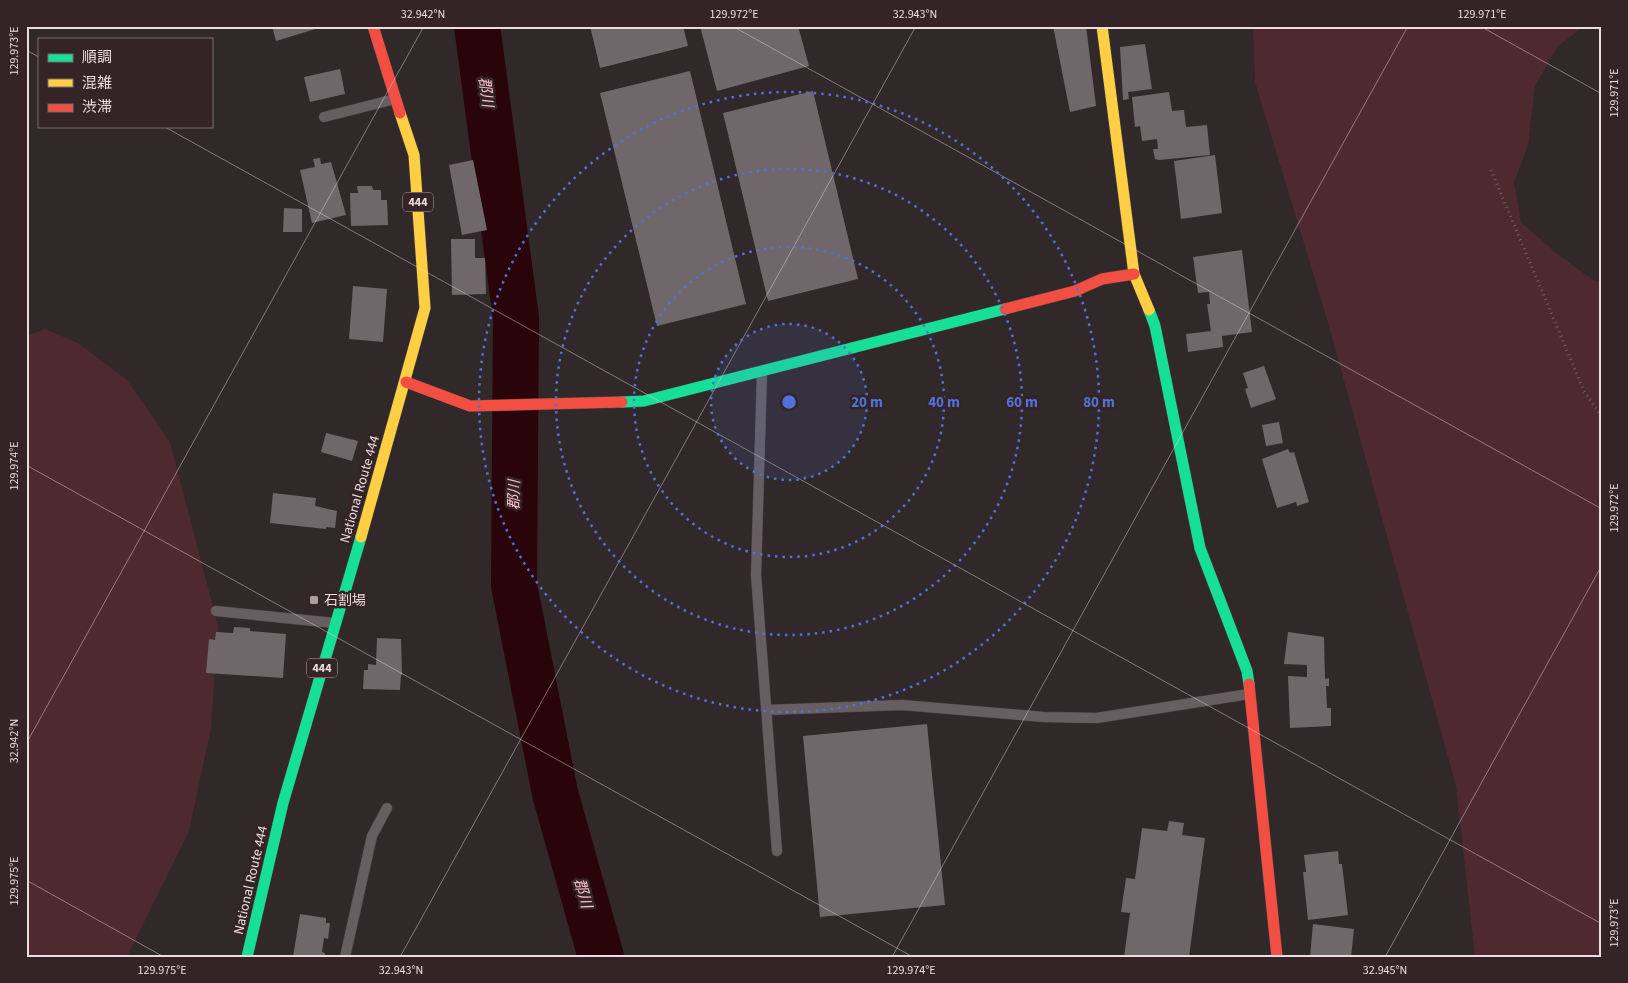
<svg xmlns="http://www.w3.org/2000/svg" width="1628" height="983" font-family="'Source Sans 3','Noto Sans JP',sans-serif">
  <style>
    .green { fill: #4e2930 }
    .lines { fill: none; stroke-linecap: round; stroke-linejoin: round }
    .river { stroke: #29040b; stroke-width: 46 }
    .building { fill: #6f6769 }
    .lane-casing { stroke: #4b4344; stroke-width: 11 }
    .fast-casing { stroke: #4b4344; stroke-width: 12 }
    .slow-casing { stroke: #4b4344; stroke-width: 12 }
    .jam-casing { stroke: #4b4344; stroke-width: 12 }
    .path { stroke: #6a6465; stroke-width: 3; stroke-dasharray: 1 4; stroke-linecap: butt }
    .lane { stroke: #665e60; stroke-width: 10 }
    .fast { stroke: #16e098; stroke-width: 11 }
    .slow { stroke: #ffcf43; stroke-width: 11 }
    .jam { stroke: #f24e42; stroke-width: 11 }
    .ticks { fill: none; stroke: #e9ddde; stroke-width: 1; stroke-opacity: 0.45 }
    .ring { fill: none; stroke: #5072da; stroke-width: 2.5; stroke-dasharray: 2.5 5 }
    .poi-dot { fill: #a99e9f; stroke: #352427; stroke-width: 2 }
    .labels { text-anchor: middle; stroke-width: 5; stroke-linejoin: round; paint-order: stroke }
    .shield { fill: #352427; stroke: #b3a6a7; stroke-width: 1 }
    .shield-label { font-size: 12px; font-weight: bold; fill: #e9ddde }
    .street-label { font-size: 14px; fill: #e9ddde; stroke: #352427 }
    .poi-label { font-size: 14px; fill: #e9ddde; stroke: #352427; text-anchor: start }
    .water-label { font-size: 15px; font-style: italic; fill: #fac2ca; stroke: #352427 }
    .centre { fill: #5072da; stroke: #352427; stroke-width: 2.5 }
    .ring-label { font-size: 15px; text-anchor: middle; font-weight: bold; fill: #5072da; stroke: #352427; stroke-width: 5; stroke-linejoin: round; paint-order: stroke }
    .neatline { fill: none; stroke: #e9ddde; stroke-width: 2 }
    .ticks-label { font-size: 12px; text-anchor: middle; fill: #e9ddde }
  </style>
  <rect width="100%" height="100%" fill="#31282a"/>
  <path class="green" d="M1253,26h349v5l-18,-5 -27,21 -22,39 -7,59 -14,38 7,39 35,31 37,27 9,2v675h-127l-19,-171 -129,-467 -72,-237z
    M45,329l33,14 49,37 43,62 48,184 -7,102 -22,103 -62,126h-101v-621z"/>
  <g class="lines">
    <path class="river" d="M477,26l39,292 -2,267 41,208 46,164"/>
  </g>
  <path class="building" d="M272,26h50v1l-46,14z
    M590,26h93l5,20 -88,22z
    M700,26h98l11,40 -92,25z
    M1053,26h33l10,80 -26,6z
    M1145,44l7,45 -24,3 1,7 -6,1 -3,-53z
    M340,69l5,25 -35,8 -6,-25z
    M690,71l56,233 -89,22 -57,-233z
    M813,91l45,188 -90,22 -45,-188z
    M1169,92l3,19 12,-1 2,17 21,-2 3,30 -51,5 -4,-1 -2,-10h5l-1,-10 -15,2 -2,-15 -5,1 -3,-30z
    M1215,155l7,58 -41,6 -7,-58z
    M320,158l1,6 10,-2 15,53 -34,8 -12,-53 15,-3 -2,-8z
    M473,160l14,70 -25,5 -13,-70z
    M357,186h15l1,4h8v10h6l1,25 -37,1 -1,-33h8z
    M284,208l18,1v23h-19z
    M451,239h24v19h10l1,36 -34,1z
    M1242,250l10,82 -30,4 1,11 -35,5 -2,-18 25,-3 -4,-27h3l-1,-12 -11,1 -5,-36z
    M353,286l34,3 -4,53 -34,-3z
    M1264,366l12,33 -25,9 -6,-19 3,-1 -5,-15z
    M1279,422l4,21 -17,3 -4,-21z
    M326,433l32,8 -6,20 -31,-9z
    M1288,449l2,4 4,-1 15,50 -12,4 -1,-4 -19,6 -15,-49z
    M273,493l43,5 -1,8 22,5 -2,17 -9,-1v2l-56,-6z
    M234,627l16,1v3l36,3 -3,44 -77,-5 3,-34 6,1 1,-8 17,1z
    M1288,632l36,5 1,42 4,-1v8h-3l1,22h4v18l-41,2 -2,-52 19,1v-12l-23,-1z
    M377,638l24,1 1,36h-1l-1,15 -37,-1 1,-19h4v-6l8,1z
    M927,724l18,181 -125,12 -17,-181z
    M1169,821l15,2 -2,12 23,3 -16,119h-65l6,-44 -9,-1 5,-34 9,1 7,-51 25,3z
    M1338,851l1,13h3l6,51 -40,5 -5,-48h3l-2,-17z
    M300,914l26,4v5h4l-2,16 -4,-1 -2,14 3,1v4h-32z
    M1313,924l41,5 -3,28h-41z"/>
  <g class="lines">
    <g class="lane-casing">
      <path id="lane" d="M324,117l71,-18
        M762,373l-6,202 21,276
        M216,611l118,12
        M766,710l136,-5 142,12 53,1 152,-24
        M345,957l27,-121 15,-28"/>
    </g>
    <g class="fast-casing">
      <path id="fast" d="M1149,310l6,16 45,222 47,123 2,13
        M622,402l22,-1 361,-92
        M247,957l36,-154 78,-266"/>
    </g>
    <g class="slow-casing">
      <path id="slow" d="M1102,26l32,248 15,36
        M361,537l64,-229 -11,-153 -14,-42"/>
    </g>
    <g class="jam-casing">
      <path id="jam" d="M373,26l27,87
        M1005,309l70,-18 27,-12 32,-5
        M406,382l64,24 152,-4
        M1249,684l28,273"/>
    </g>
    <path class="path" d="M1491,170l93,221 18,26"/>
    <use href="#lane" class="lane"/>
    <use href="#fast" class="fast"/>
    <use href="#slow" class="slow"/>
    <use href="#jam" class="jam"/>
  </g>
  <path class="ticks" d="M732,26l870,483M1480,26l122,68M26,50l13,7M163,126l1439,798M26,465l887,492M26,744l398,-718M26,880l138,77M400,957l516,-931M892,957l516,-931M1385,957l217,-392"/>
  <circle cx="789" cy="402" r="78" fill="#5072da" fill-opacity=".12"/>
  <g class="ring">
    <circle cx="789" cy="402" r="78"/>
    <circle cx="789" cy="402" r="155"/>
    <circle cx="789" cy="402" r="233"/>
    <circle cx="789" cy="402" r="310"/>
  </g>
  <rect class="poi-dot" x="309" y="595" width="10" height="10" rx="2.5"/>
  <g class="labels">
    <g class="shield">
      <rect x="403" y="192.5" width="30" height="19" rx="4"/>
      <rect x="307" y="658.5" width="30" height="19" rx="4"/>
    </g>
    <g class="shield-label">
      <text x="418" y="206">444</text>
      <text x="322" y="672">444</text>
    </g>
    <g class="street-label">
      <text transform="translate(359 489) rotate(-74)" y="5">National Route 444</text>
      <text transform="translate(250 880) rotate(-77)" y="5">National Route 444</text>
    </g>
    <g class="poi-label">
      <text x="324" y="605">石割場</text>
    </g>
    <g class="water-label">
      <text transform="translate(486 92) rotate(82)" y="5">郡川</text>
      <text transform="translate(514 495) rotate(-89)" y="5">郡川</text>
      <text transform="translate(583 893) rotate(74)" y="5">郡川</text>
    </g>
  </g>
  <circle cx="789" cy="402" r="8" class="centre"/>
  <g class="ring-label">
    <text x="867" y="407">20 m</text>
    <text x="944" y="407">40 m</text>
    <text x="1022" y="407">60 m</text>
    <text x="1099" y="407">80 m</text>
  </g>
  <rect width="1628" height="983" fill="none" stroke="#352427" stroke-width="55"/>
  <rect x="38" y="38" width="175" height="90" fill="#352427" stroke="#7d6e70"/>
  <rect x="48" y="54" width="25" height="8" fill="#16e098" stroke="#7d6e70"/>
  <text x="82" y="62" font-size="15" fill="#e9ddde">順調</text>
  <rect x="48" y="79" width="25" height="8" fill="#ffcf43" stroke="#7d6e70"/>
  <text x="82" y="88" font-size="15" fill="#e9ddde">混雑</text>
  <rect x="48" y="104" width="25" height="8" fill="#f24e42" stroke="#7d6e70"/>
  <text x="82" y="112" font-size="15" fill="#e9ddde">渋滞</text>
  <rect x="28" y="28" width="1572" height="928" class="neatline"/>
  <g class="ticks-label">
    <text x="423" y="18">32.942°N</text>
    <text x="734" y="18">129.972°E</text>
    <text x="915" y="18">32.943°N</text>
    <text x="1482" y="18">129.971°E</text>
    <text transform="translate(14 51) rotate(-90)" y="4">129.973°E</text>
    <text transform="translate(1614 93) rotate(-90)" y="4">129.971°E</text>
    <text transform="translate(14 466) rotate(-90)" y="4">129.974°E</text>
    <text transform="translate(1614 508) rotate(-90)" y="4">129.972°E</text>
    <text transform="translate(14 741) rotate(-90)" y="4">32.942°N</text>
    <text transform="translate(14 881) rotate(-90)" y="4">129.975°E</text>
    <text transform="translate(1614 923) rotate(-90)" y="4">129.973°E</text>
    <text x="162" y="974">129.975°E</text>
    <text x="401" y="974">32.943°N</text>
    <text x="911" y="974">129.974°E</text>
    <text x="1385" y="974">32.945°N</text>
  </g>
</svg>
